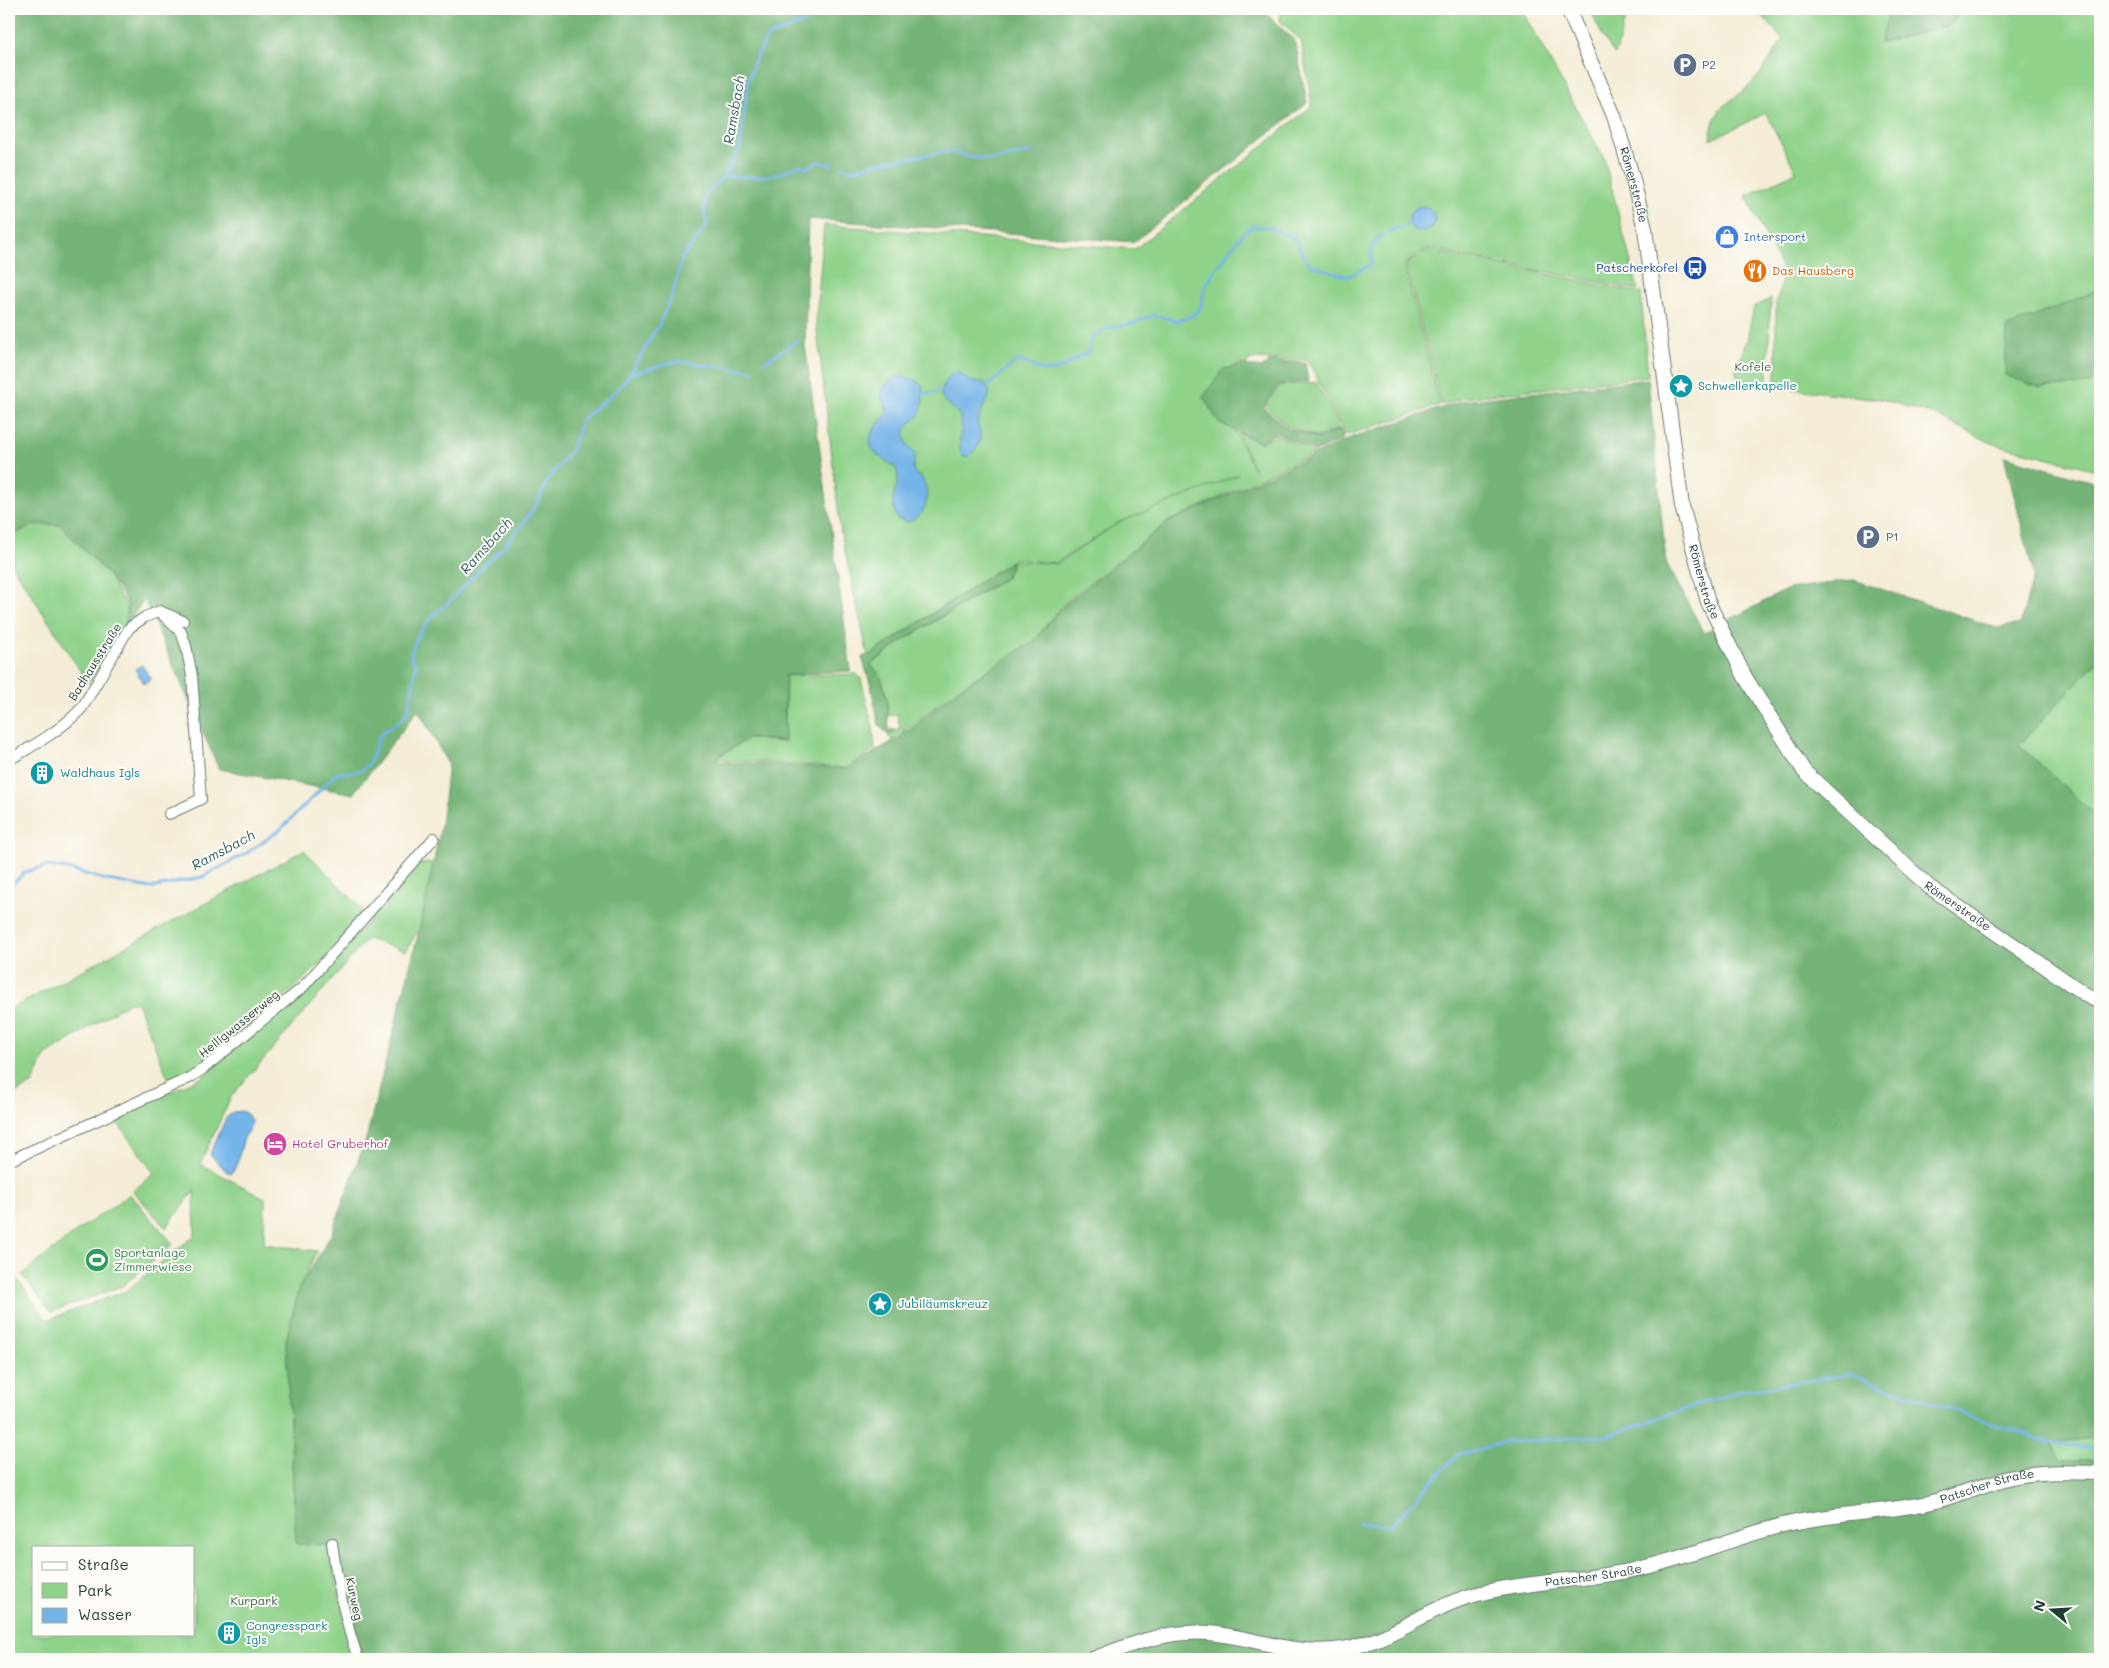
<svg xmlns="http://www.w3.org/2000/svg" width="2109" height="1668" font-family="Mali,sans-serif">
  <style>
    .green { fill: #8fd28a; stroke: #57885f; fill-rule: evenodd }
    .forest { fill: #73b476; stroke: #497855 }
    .water { fill: #75b4e8; stroke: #4a788e }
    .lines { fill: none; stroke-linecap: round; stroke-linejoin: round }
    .stream { stroke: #75b4e8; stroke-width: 3 }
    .minor-casing { stroke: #6a7a6d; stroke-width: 12 }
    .secondary-casing { stroke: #6a7a6d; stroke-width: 16 }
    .minor { stroke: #fff; stroke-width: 10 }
    .secondary { stroke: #fff; stroke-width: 14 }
    .labels { text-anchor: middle; stroke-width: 4; stroke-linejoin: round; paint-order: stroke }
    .service-label { font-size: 12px; fill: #4e5e75; stroke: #fdfcf7; text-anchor: start }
    .street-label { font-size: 12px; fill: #1f3d34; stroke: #fdfcf7 }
    .shop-label { font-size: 12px; fill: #366cbe; stroke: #fdfcf7; text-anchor: start }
    .transit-label { font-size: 12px; fill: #164399; stroke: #fdfcf7; text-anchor: end }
    .food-label { font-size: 12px; fill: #c56008; stroke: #fdfcf7; text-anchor: start }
    .park-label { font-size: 12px; fill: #3b624a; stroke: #fdfcf7 }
    .culture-label { font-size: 12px; fill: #0d838f; stroke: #fdfcf7; text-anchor: start }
    .hotel-label { font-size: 12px; fill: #b23c85; stroke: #fdfcf7; text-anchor: start }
    .leisure-label { font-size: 12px; fill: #27864d; stroke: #fdfcf7; text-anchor: start }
    .water-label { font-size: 14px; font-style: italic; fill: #39616a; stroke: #fdfcf7 }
  </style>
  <rect width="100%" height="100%" fill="#fdfcf7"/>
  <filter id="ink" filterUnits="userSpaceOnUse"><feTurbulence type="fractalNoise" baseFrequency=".02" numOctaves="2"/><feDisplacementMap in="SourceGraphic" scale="10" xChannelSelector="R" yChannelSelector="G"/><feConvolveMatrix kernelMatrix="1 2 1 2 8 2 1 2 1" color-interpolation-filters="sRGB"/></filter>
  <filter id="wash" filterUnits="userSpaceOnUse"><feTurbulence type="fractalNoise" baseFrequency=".0096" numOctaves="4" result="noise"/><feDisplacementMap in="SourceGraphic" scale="20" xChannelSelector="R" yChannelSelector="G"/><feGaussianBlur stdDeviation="1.12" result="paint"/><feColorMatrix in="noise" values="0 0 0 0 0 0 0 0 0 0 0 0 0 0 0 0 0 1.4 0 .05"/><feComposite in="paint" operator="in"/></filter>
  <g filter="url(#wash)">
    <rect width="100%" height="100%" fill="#f4ecd6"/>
    <path class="green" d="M1281,9h240l83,149 34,132 -212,-42 -22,17 36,140 -93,30 -40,-75 -57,-1 -29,44 33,66 -16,-36 23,10 14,-9 41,18 -147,69 -108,85 -27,35 -73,46 -69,53 -4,-4 12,-9 -3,-13 -10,2c0,-20 -1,-37 -16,-51l30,-23 105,-64 7,-17 44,3 63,-42 118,-47 -118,47 -64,41 -42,-4 -146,97 -27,-123 -25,-211 8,-97 311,24 177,-143 -11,-65 -21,-20z
      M1590,9h38l-13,46 -12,-18z
      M1757,9h133l-9,34 69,-18 12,-16h41l9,5 13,-5h75v279l-16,8 6,88 10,-8v95l-109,-28 -53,-27 -57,-17 -105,-12v-84l8,-30 -38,-77 50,-24 -30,-59 -56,27c4,-39 21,-34 44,-59 11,-12 19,-28 29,-41z
      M1426,250l215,43 7,83 -185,22 -21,7 -36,-140z
      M1771,299l-4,80 -5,6 -24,-4 -2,-12 10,-27 3,-2 -2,-1 7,-32z
      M1316,382l27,49 -8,-1 -18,7 -29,-10 -23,-21 14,-20z
      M34,525h25l51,52 9,18 8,9 -2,23 -37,56 -76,-118 2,-30z
      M2100,658v162l-81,-75z
      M857,674l4,5 12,49 2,21 -28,19 -132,-9 33,-20 37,3 1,-66z
      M304,850l60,61 -45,54 -68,63 -60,44 -22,8 -32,-77 -8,-1 -84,54 -12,27 -24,14v-87z
      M435,862l-15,65 -14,24 -39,-12 -136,158 -31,67 65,34 -1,46 53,7 -18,37 -13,53 10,203 31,1 28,114h-346v-377l8,-3 30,41 79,-29 69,-56 -1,-44 -28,37 -33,-37 21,-18 -38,-52 35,-21 50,-22 81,-68 39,-35 98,-111zM34,1547h160v87h-160z
      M130,1194l43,50 -51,42 -71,26 -29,-37 51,-41z
      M2100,1437v23h-39l-11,-17z"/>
    <path class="forest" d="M9,9h1252l34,32 12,62 -173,139 -326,-23 -3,126 46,326 -66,4 -1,66 -37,-3 -35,23 134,8 52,-31 64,-51 72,-46 28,-34 107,-85 184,-85 110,-36 185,-22 18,183 38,71 84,-44 66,-9 143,48 23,-4 14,-49 -30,-119 96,28v174l-81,87 81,75v617l-49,6 10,17h39v199h-1739l-34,-114 -31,-1 -10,-203 13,-53 32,-53 35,-96 54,-212 21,-101 7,-62 -30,-54 -65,84 -134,-25 -75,-170 -18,27 2,-22 -18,-28 -50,-52h-26l-21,10 -2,31 -2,1z
      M1890,9h72l-12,16 -70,18z
      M2100,288v88l-10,8 -50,4 -35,-13 2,-48 77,-31z
      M1269,361l36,2 3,18 -30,4 -15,22 25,22 30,9 18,-7 8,2 -2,7 -25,11 -42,-19 -14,10 -42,-19 -16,-26 20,-28 19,-4 20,3z
      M1012,561l-6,16 -106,65 -30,23 10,9 7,24 2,32h6l-7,5 -9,-10 -8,-39 -9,-29 10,-3z"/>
    <path class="water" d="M1409 219a13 13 0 1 1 26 0a13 13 0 1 1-26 0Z
      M957,372c6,2 6,4 10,7 5,4 12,3 17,3l6,11c-3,11 -11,19 -13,31 7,13 2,27 -11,33l-4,-1c-6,-13 3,-27 -2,-39 -5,-14 -28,-13 -14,-35 3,-5 5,-8 11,-10z
      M903,376l12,4 7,5c1,9 2,19 -2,27 -4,10 -18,13 -15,26 1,7 7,11 10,17l-2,14 3,6 5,2c11,16 6,39 -13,45l-10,-3c-14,-26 6,-31 -2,-51 -17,-12 -36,-20 -19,-43 4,-5 8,-8 11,-12 -1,-6 -5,-10 -6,-16 -2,-12 11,-19 21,-21z
      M142,665l9,14 -7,5 -9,-15z
      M242,1111l6,4 4,8 -8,15 -7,26 -5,9 -5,-1 -17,-18 16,-36 7,-6z"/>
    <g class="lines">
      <path class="stream" d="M842,167l10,3 30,-8 68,-11 19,6 25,3 38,-8
        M724,176c32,1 46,4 76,-11l6,3 11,-6 15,3
        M764,362l35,-22
        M630,374l46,-13 78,10
        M988,386l28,-25c10,0 17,6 26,9 15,6 33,-11 46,-18l5,-16 14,-8 24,-4 22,-9 25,6 14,-5 8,-7 5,-21 8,-15 31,-41 9,-6 15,1 26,11 13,23 6,5 32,10h5l21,-12c1,-5 -1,-11 1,-16 5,-16 24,-18 37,-24
        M923,394l19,-3
        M9,887l16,-15 23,-6 24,4 30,9 49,9 51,-11 45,-24 34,-24 56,-56c8,-1 18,1 26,-4 11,-7 10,-20 15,-30 6,-12 19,-13 26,-22 7,-8 10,-42 12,-53l-5,-5c0,-17 16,-41 31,-50l41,-43 16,-14 22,-26 16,-22 12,-26 22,-27 11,-32 33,-27 15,-18 30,-51 12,-27 10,-38 25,-33 -3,-13 1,-17 19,-19 16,-28 8,-67 7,-20 12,-24 34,-13 25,-15
        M1359,1523l31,3 67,-71 49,-13 101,-6 124,-43 118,-19 201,69 50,6"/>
    </g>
  </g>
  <g filter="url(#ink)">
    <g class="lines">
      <g class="minor-casing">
        <path id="minor" d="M164,616l17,16 5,14 6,30 9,123 -32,15
          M9,760c27,-16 51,-29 73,-52l47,-80 16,-11 15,-6 23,10
          M9,1161l180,-83 14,-9 100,-82 131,-149
          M332,1543c5,40 13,78 26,116"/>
      </g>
      <g class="secondary-casing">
        <g id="secondary">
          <path id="s1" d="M1568,9l46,107 18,60 13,53 37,277 26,96 37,75 59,94 124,115 161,111 11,5"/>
          <path id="s2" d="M1093,1659c38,-15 74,-29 116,-26 45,4 87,24 134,16 46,-7 81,-39 124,-52 57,-17 118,-15 175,-29 50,-12 96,-32 145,-44 48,-11 97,-11 145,-22 29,-7 56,-20 85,-26 27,-5 56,-4 83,-3"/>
        </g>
      </g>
      <use href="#minor" class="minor"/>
      <use href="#secondary" class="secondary"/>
    </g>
  </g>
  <defs>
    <g id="parking-disc" transform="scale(1.25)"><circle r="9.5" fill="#5c6f8a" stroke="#fdfcf7"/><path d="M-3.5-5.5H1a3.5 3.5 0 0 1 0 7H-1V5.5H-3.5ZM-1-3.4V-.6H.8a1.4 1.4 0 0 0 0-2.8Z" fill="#fff"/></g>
    <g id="shop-disc" transform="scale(1.25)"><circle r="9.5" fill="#3f7fe0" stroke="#fdfcf7"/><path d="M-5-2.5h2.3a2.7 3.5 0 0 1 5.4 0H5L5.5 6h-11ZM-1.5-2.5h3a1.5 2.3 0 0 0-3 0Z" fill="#fff"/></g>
    <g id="bus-disc" transform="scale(1.25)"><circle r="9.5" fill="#1a4fb4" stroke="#fdfcf7"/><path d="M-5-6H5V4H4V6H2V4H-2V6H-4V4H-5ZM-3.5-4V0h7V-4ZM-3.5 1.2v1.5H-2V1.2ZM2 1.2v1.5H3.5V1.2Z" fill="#fff"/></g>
    <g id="restaurant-disc" transform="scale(1.25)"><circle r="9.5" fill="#e8710a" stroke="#fdfcf7"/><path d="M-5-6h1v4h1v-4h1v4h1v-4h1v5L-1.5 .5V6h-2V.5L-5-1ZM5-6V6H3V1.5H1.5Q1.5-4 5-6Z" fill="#fff"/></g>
    <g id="sight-disc" transform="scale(1.25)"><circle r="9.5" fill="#0f9aa8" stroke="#fdfcf7"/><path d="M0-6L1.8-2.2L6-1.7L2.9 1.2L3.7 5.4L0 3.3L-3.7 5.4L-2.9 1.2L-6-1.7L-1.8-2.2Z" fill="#fff"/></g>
    <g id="building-disc" transform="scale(1.25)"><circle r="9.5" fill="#0f9aa8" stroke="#fdfcf7"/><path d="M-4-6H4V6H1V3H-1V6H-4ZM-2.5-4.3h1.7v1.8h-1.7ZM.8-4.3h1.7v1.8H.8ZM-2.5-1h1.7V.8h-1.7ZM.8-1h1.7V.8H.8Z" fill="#fff"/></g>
    <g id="hotel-disc" transform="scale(1.25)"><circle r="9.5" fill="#d1479c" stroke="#fdfcf7"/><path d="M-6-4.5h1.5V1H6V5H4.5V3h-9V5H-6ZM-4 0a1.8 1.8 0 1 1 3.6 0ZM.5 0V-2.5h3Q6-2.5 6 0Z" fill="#fff"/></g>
    <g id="stadium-disc" transform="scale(1.25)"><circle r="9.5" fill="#2e9e5b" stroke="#fdfcf7"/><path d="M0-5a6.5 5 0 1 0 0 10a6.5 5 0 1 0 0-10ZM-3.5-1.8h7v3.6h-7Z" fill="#fff"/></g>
  </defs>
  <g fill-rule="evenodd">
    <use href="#parking-disc" x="1685" y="65"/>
    <use href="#shop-disc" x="1727" y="237"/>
    <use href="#bus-disc" x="1695" y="268"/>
    <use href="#restaurant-disc" x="1755" y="271"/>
    <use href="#sight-disc" x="1681" y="386"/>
    <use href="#parking-disc" x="1868" y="537"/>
    <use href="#building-disc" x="42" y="773"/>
    <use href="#hotel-disc" x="275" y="1144"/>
    <use href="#stadium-disc" x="97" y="1260"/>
    <use href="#sight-disc" x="880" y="1304"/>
    <use href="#building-disc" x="229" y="1633"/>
  </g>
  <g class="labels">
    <g class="service-label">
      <text x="1702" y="69">P2</text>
      <text x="1886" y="541">P1</text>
    </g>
    <g class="street-label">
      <text dy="4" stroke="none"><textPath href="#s1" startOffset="188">Römerstraße</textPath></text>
      <text dy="4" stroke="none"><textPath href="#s1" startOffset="592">Römerstraße</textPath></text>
      <text transform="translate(95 662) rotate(-58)" y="4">Badhausstraße</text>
      <text dy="4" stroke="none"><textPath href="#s1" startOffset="1012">Römerstraße</textPath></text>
      <text transform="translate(239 1024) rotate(-39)" y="4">Heiligwasserweg</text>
      <text dy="4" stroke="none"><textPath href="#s2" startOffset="924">Patscher Straße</textPath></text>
      <text dy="4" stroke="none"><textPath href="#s2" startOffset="519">Patscher Straße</textPath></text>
      <text transform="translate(354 1599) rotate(78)" y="4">Kurweg</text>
    </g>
    <g class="shop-label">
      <text x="1744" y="241">Intersport</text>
    </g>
    <g class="transit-label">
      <text x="1678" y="272">Patscherkofel</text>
    </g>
    <g class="food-label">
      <text x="1772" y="275">Das Hausberg</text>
    </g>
    <g class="park-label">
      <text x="1753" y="371">Kofele</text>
      <text x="254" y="1605">Kurpark</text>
    </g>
    <g class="culture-label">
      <text x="1698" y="390">Schwellerkapelle</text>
      <text x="60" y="777">Waldhaus Igls</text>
      <text x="898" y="1308">Jubiläumskreuz</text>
      <text x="246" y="1630">Congresspark<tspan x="246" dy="14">Igls</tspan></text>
    </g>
    <g class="hotel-label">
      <text x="292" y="1148">Hotel Gruberhof</text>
    </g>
    <g class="leisure-label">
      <text x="114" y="1257">Sportanlage<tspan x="114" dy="14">Zimmerwiese</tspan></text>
    </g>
    <g class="water-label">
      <text transform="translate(734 110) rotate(-80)" y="5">Ramsbach</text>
      <text transform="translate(486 546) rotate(-48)" y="5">Ramsbach</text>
      <text transform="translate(223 850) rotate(-28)" y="5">Ramsbach</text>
    </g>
  </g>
  <rect width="2109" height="1668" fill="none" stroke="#fdfcf7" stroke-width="30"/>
  <rect x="32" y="1546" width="162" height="90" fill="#fdfcf7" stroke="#a4b0a9"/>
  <rect x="42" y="1562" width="25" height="8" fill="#ffffff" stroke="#a4b0a9"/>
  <text x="78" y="1570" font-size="15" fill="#1f3d34">Straße</text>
  <rect x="42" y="1583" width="25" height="15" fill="#8fd28a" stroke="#a4b0a9"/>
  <text x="78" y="1596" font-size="15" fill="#1f3d34">Park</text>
  <rect x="42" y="1608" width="25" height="15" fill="#75b4e8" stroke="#a4b0a9"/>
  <text x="78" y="1620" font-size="15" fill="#1f3d34">Wasser</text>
  <g transform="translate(2052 1610) rotate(288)" stroke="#fdfcf7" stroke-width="4" paint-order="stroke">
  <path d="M0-4L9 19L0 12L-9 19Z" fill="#1f3d34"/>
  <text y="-8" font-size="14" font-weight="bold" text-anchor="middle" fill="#1f3d34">N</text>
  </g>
</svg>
